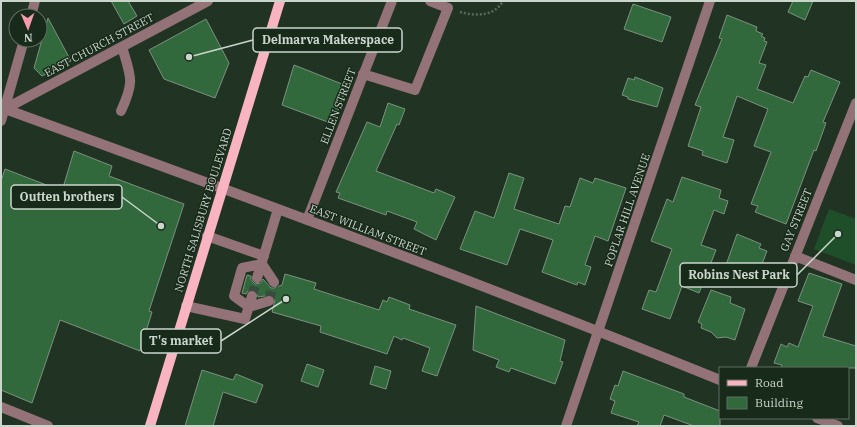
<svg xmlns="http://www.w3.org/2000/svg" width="857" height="427" font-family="'IBM Plex Serif',serif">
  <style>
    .green { fill: #1f4f29 }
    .building { fill: #31693c; stroke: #7c917e }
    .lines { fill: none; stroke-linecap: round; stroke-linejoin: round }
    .minor-tunnel { stroke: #3a4c3d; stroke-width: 10; stroke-dasharray: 10 5; stroke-linecap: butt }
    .path { stroke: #59695b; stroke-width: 2.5; stroke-dasharray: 2 2; stroke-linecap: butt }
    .minor { stroke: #937278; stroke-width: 10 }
    .major { stroke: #f8b4c1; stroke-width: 10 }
    .labels { text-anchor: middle; stroke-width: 3; stroke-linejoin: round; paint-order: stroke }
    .street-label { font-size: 11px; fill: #cad5cb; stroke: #182a1a }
    .leader { fill: none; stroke: #cad5cb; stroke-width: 1.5 }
    .callout-dot { fill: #cad5cb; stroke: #182a1a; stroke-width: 1.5 }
    .callout { fill: #182a1a; stroke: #cad5cb; stroke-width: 1.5 }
    .callout-label { font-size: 12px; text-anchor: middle; font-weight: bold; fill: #cad5cb }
  </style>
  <rect width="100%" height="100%" fill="#213424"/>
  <path class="green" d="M829,209l27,10v46l-42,-16z"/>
  <path class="building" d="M111,1h17l9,15 -13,8z
    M793,1h20l-8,19 -17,-8z
    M633,4l38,13 -9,25 -38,-13z
    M727,15l30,12 -1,4 7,3 -2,2 4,2 -1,3 3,1 -8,21 7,2 -9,24 36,14 12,-27 3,1 3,-7 29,12 -17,40 3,1 -10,28 -2,-1 -28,74 -31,-12 3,-6 -7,-2 20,-52 -17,-6 14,-37 -31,-13 -14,41 11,3 -7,23 -25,-8 1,-4 -15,-5 13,-39 -6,-2 27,-66 -3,-1z
    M48,18l23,43 -29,15 -8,-8z
    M206,19l23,44 -14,35 -51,-19 -15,-29z
    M294,65l53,21 -14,38 -51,-19z
    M635,77l28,11 -6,19 -29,-8v-2l-6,-2 6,-17 6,2z
    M388,103l17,6 -6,16 -2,-1 -21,47 58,22 2,-4 19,8 -19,43 -22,-11 3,-7 -30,-11 -1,4 -48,-17 2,-5 -4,-1 31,-70 13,5z
    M74,151l38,15 -3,10 75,28 -35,107 3,1 -12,39 -80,-31 -28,83 -31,-13v-209l4,-12 57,22z
    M509,173l15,5 -10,31 45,15 6,-18 5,1 10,-29 13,5 2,-5 31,10 -18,53 -13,-5 -10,29 6,2 -6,18 -7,-3 -1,3 -35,-13 11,-32 -33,-11 -13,36 -47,-16 15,-38 19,7z
    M682,177l39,13 -2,8 9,3 -4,13 -10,-4 -13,35 15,5 -17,43 -17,-7 -12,33 -28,-10 7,-19 7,2 16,-43 -21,-8 16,-42 6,3z
    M737,234l24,10 -2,4 8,3 -10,26 -31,-12z
    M809,273l33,11 -19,52 33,10v22h-75l1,-3 -8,-2 7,-19 6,3 2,-4 9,4 15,-41 -15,-5z
    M285,274l31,9 -2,6 65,21 4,-10 4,2 2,-5 21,8 -1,4 47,16 -19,51 -15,-5 8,-23 -27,-10 -1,2 -8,-4 -7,18 -67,-22 1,-6 -49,-14 3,-12 -4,-5 -13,2 -1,-5 -3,-2 -6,1 -2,3 -4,-1 5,-18 4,1v4l4,4 6,-1 2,-4 8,9h3l8,-3z
    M711,290l20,7 -1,6 15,6 -10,31 -9,-3 -9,1 -6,-6 -10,-4 1,-4 -4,-2z
    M476,306l89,34 -5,21 3,1 -8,22 -44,-16 -2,4 -13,-5 3,-7 -26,-10z
    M307,364l17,6 -6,17 -17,-6z
    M375,366l16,5 -5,18 -16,-5z
    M202,370l31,10 3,-6 27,11 -7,18 -33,-11 -10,34h-28z
    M623,371l61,23v3l36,14v15h-26l-30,-11 -4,11h-23l2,-4 -28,-9 4,-12 -5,-2 5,-14 3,1z"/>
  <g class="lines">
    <path class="minor-tunnel" d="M252,296l5,-18
      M269,301l5,-19"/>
    <path class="path" d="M460,12c15,4 34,5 43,-11"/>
    <path class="minor" d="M31,16l4,-15
      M363,74l52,16 33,-82 -18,-7
      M5,109c240,87 479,175 715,271
      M1,111l207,-110
      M121,111c14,-30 10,-34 1,-64
      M1,121l23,-81
      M307,220l85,-219
      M207,236l57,20
      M795,256l61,24
      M257,278l21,-69
      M269,301l-20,6 -15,-11 8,-28 20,-4 12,18
      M186,306l59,13 7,-23
      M751,368l105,-265
      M1,407l47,19
      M817,418l21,8
      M566,426l144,-425"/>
    <path class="major" d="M150,426l130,-425"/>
  </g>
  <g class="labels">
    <g class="street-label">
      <text transform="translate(99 45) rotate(-28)" y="4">EAST CHURCH STREET</text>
      <text transform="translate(338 106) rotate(-69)" y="4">ELLEN STREET</text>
      <text transform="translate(203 210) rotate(-73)" y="4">NORTH SALISBURY BOULEVARD</text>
      <text transform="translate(627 210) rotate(-71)" y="4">POPLAR HILL AVENUE</text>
      <text transform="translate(796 220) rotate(-68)" y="4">GAY STREET</text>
      <text transform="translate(368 230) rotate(21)" y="4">EAST WILLIAM STREET</text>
    </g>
  </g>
  <path class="leader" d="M189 57L253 40M161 226L122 197M838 234L797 275M286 299L221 341"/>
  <g class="callout-dot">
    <circle cx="189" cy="57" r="4"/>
    <circle cx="161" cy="226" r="4"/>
    <circle cx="838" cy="234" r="4"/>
    <circle cx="286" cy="299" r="4"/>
  </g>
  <g class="callout">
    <rect x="253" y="28" width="149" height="24" rx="4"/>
    <rect x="11" y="185" width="111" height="24" rx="4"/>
    <rect x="680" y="263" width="117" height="24" rx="4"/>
    <rect x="141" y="329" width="80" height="24" rx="4"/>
  </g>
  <g class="callout-label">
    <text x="328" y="44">Delmarva Makerspace</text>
    <text x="67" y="201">Outten brothers</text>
    <text x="739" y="279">Robins Nest Park</text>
    <text x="181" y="345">T's market</text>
  </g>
  <rect width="857" height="427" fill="none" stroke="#cad5cb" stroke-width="4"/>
  <rect x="719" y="367" width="130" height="52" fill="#182a1a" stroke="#5f6e61"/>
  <rect x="727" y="380" width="20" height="6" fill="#f8b4c1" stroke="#5f6e61"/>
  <text x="755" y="387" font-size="12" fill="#cad5cb">Road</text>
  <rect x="727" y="397" width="20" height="12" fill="#31693c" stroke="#5f6e61"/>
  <text x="755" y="407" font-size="12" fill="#cad5cb">Building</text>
  <g transform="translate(28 28) rotate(178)"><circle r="19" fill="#182a1a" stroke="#5f6e61"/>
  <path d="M0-3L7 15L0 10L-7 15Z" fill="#f39aac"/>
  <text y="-6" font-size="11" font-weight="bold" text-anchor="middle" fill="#cad5cb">N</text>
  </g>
</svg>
